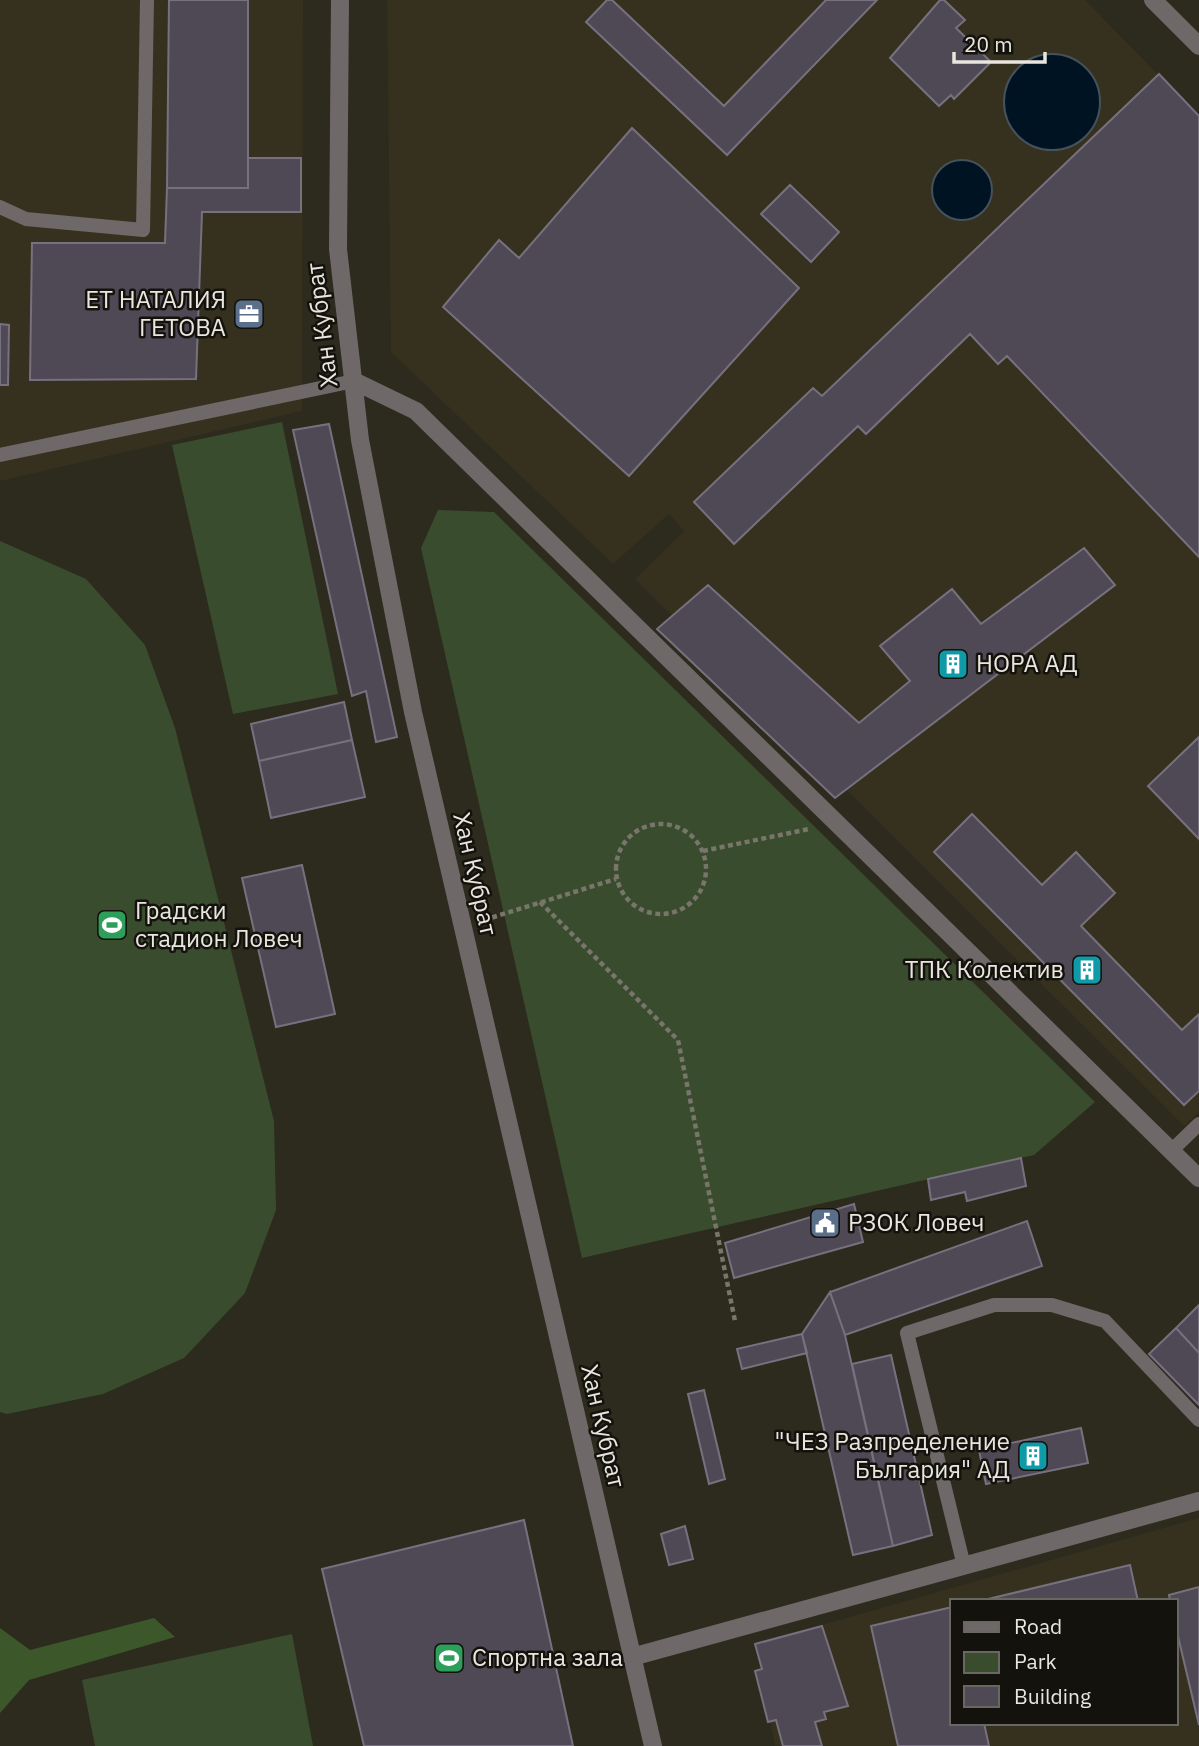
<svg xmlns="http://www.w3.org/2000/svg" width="1199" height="1746" font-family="'IBM Plex Sans',sans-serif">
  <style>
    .built { fill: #36311e; fill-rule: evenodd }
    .green { fill: #394d2e }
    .forest { fill: #3c582b }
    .water { fill: #001323; stroke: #46525b; stroke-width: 2 }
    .building { fill: #4f4956; stroke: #77717f; stroke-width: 2 }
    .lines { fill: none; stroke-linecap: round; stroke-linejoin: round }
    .path { stroke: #78756b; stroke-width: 4.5; stroke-dasharray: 5 3.5; stroke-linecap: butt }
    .lane { stroke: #6f6869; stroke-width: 14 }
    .street { stroke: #6f6869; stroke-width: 18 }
    .labels { text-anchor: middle; stroke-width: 5; stroke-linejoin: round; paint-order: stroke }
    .poi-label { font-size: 24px; fill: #e8e6de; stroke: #14120d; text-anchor: start }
    .street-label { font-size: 24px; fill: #e8e6de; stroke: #14120d }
  </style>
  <rect width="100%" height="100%" fill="#2d2a1e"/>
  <path class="built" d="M0,0h303l-1,411 -302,70z
    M387,0h698l114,116v996l-15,14 -549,-547 49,-48 -15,-17 -56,50 -222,-212z
    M1199,1518v228h-424l-20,-102zM952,1601h224v122h-224z"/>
  <path class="green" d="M282,422l56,272 -105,20 -61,-269z
    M438,510l56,2 601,590 -61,53 -452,103 -161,-710z
    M0,541l86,38 59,66 30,83 99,393 2,89 -31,83 -61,65 -81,36 -96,20 -7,-2z
    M292,1634l21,112h-218l-13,-66z"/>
  <path class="forest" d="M154,1618l21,19 -146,43 -29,33v-85l30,22z"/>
  <path class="water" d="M1004 102a48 48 0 1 1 96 0a48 48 0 1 1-96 0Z
    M932 190a30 30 0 1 1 60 0a30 30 0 1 1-60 0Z"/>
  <path class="building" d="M169,0h79v188h-81z
    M607,0h5l112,106 102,-106h51l-150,155 -141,-133z
    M940,0h4l21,20 -9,8 35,34 -37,37 -3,-4 -12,11 -49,-48z
    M1159,74l40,42v441l-192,-201 -9,8 -28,-30 -104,100 -8,-8 -124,118 -40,-42 119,-114 9,8z
    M632,128l167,160 -170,188 -186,-169 56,-67 20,18z
    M248,158h53v54h-99l-6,167 -166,1 2,-137h133l2,-55h81z
    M790,185l49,47 -28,30 -50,-48z
    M0,324l9,1 -1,60h-8z
    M329,424l68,313 -21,5 -10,-51 -14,5 -59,-266z
    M1084,548l31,37 -280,213 -178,-169 51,-44 151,138 51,-42 -30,-35 72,-57 29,35z
    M344,702l8,38 -93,21 -8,-37z
    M1199,737v102l-51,-53z
    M352,740l13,57 -94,21 -12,-57z
    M972,814l70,71 34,-33 39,41 -34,33 101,104 17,-16v77l-15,14 -250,-253z
    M302,865l33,149 -59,13 -34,-149z
    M1021,1158l5,28 -59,15 -2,-9 -34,8 -3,-21z
    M854,1204l9,38 -129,36 -9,-35z
    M1027,1221l15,45 -197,69 -15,-43z
    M830,1292l15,43 48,211 -40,9 -51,-221z
    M1199,1305v48l-23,-25z
    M1176,1328l23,25v52l-50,-51z
    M802,1334l5,19 -65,16 -5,-20z
    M891,1355l41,180 -39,11 -41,-182z
    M704,1390l21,89 -16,5 -21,-90z
    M1081,1428l7,35 -102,21 -7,-34z
    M524,1520l49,226h-209l-42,-177z
    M685,1526l8,33 -24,6 -8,-31z
    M1130,1565l8,36h-158z
    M1199,1587v138l-23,-97v-27h-6l-1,-6z
    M952,1607v116h32l5,23h-91l-27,-120z
    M822,1626l26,80 -24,6 2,7 -11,3 7,24h-39l-7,-26 -8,2 -13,-51 7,-2 -7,-25z"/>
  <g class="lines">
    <path class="path" d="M616 869a45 45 0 1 1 90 0a45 45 0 1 1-90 0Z
      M703,851l106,-22
      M540,902l138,138 57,281
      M484,920l132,-41"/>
    <path class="lane" d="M0,207l26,12 117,11 4,-230
      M0,455l354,-74
      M1171,1151l28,-27
      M964,1566l-57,-233 87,-28h58l53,16 94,99"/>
    <path class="street" d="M340,0l-2,249 22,191 53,272 240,1034
      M1153,0l46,46
      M354,381l62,30 783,767
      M632,1657l567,-156"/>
  </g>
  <defs>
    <g id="office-square" transform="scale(1.575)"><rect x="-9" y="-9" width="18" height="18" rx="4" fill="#5c6f8a" stroke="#14120d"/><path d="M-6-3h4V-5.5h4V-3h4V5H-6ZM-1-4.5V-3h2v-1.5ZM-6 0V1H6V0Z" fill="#fff"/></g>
    <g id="building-square" transform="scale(1.575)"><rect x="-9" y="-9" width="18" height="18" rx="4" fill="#0f9aa8" stroke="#14120d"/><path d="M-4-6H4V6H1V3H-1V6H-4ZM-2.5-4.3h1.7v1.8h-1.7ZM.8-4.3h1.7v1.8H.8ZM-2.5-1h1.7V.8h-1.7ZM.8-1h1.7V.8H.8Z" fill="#fff"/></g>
    <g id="stadium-square" transform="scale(1.575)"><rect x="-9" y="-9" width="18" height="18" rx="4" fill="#2e9e5b" stroke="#14120d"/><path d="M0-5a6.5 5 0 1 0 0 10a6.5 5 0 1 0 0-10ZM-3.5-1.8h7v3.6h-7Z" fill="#fff"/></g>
    <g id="civic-square" transform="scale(1.575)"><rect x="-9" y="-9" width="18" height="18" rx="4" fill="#5c6f8a" stroke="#14120d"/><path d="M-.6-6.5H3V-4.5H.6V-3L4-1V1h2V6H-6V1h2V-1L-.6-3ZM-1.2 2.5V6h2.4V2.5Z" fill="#fff"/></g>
  </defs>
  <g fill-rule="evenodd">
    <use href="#office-square" x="249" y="314"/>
    <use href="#building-square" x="953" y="664"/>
    <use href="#stadium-square" x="112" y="925"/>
    <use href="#building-square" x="1087" y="970"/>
    <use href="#civic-square" x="825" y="1223"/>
    <use href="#building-square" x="1033" y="1456"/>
    <use href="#stadium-square" x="449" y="1658"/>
  </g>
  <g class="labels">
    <g class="poi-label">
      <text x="226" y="308" text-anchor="end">ЕТ НАТАЛИЯ<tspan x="226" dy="28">ГЕТОВА</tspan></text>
      <text x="976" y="672">НОРА АД</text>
      <text x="135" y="919">Градски<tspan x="135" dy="28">стадион Ловеч</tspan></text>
      <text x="1064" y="978" text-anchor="end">ТПК Колектив</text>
      <text x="848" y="1231">РЗОК Ловеч</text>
      <text x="1010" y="1450" text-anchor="end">"ЧЕЗ Разпределение<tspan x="1010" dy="28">България" АД</tspan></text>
      <text x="472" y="1666">Спортна зала</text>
    </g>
    <g class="street-label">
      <text transform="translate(322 325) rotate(-97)" y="8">Хан Кубрат</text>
      <text transform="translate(475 874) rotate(77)" y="8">Хан Кубрат</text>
      <text transform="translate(603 1426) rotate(77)" y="8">Хан Кубрат</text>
    </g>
  </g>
  <rect x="950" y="1599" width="228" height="126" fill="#14120d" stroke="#696761" stroke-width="2"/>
  <rect x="964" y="1622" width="35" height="10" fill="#6f6869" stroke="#696761" stroke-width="2"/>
  <text x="1014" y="1634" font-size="21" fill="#e8e6de">Road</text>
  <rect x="964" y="1652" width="35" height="21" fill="#394d2e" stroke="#696761" stroke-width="2"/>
  <text x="1014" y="1669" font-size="21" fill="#e8e6de">Park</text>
  <rect x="964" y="1686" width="35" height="21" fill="#4f4956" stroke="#696761" stroke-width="2"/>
  <text x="1014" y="1704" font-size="21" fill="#e8e6de">Building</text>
  <path d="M954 52v10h91v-10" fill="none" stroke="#e8e6de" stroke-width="3.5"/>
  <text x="964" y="52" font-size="21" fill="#e8e6de" stroke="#14120d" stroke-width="5" paint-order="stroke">20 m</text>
</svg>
